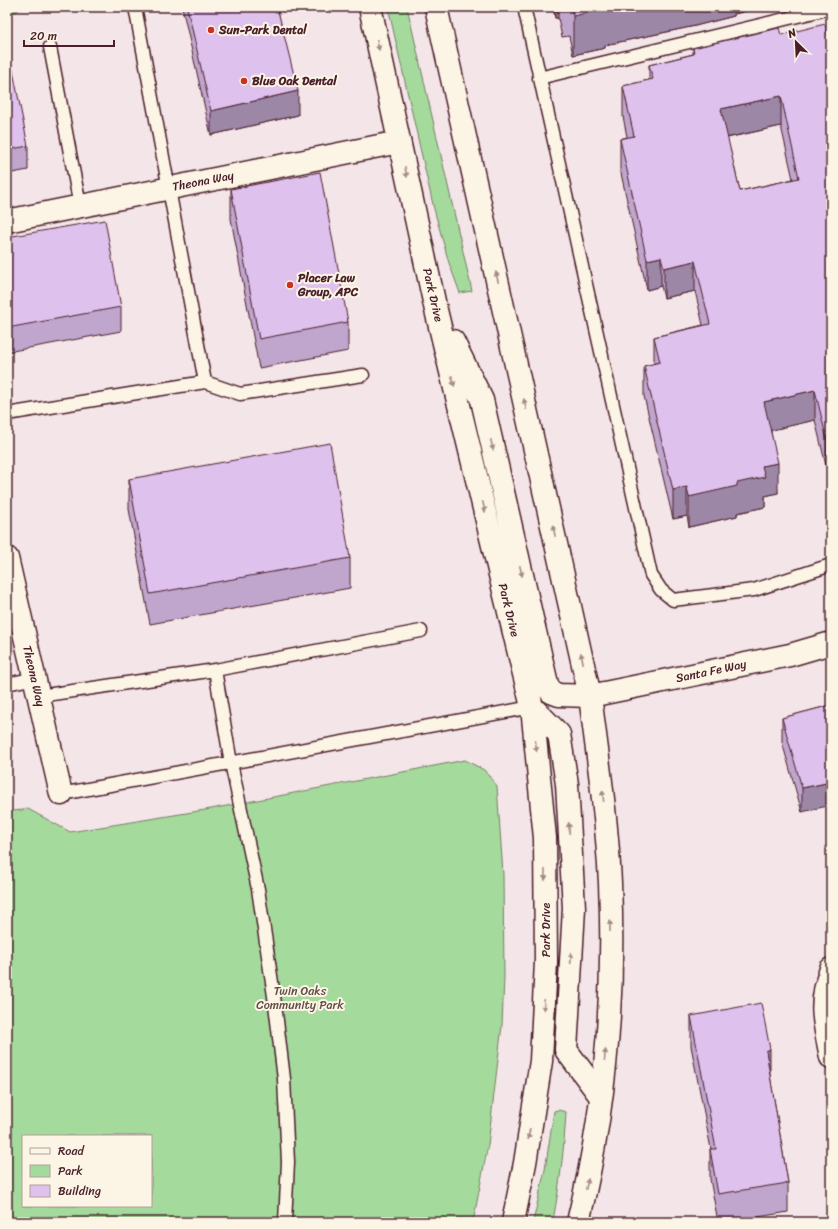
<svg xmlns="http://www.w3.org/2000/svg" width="838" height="1229" font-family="Sriracha,sans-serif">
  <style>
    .wetland { fill: url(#wetland-marsh); stroke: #787c64 }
    .green { fill: #a5da9d; stroke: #787c64; fill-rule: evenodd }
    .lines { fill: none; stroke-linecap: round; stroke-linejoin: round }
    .service-casing { stroke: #4a1f2b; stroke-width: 15 }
    .minor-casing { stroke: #4a1f2b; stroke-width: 25 }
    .secondary-casing { stroke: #4a1f2b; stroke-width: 25 }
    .service { stroke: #fcf5e5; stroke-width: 12 }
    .minor { stroke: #fcf5e5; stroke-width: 22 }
    .secondary { stroke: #fcf5e5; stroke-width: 22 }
    .wall { fill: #c0a6cd; stroke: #4a1f2b; fill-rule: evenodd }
    .shaded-wall { fill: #9c87a7; stroke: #4a1f2b }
    .building { fill: #dfc1ee; stroke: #4a1f2b; fill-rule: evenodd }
    .oneway { fill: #a38a88 }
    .poi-dot { fill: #c8321e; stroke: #fcf5e5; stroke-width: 1.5 }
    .labels { text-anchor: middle; stroke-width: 4; stroke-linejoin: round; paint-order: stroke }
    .poi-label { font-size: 12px; font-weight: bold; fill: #4a1f2b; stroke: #fcf5e5; text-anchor: start }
    .street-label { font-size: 12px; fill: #4a1f2b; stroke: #fcf5e5 }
    .park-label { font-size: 12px; fill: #614e48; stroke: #fcf5e5 }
  </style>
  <defs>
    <pattern id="wetland-marsh" width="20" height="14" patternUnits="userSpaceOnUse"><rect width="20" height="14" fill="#a5da9d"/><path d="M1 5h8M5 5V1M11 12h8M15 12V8" fill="none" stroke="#90bb87"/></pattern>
  </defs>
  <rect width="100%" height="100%" fill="#f3e5e8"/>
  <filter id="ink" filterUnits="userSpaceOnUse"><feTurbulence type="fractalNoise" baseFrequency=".025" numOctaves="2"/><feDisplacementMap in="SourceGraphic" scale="8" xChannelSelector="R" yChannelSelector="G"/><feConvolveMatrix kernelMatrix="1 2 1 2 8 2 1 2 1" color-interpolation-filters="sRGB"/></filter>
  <g filter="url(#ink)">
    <path class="wetland" d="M7,7h16l-16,10z"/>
    <path class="green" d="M388,7h19l65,284 -12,2 -11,-30 -15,-54z
      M465,760l19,10 13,16 6,88 1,103 -2,48 -14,120 -15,77h-466v-410l21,-3 42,23 141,-23zM23,1136h128v70h-128z
      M558,1110l8,2c-2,37 -6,72 -13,108l-1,2h-19l12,-52 9,-59z"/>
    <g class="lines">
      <g class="service-casing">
        <path id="service" d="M524,7l127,568 10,15 12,10 81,-10 77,-25
          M50,47l30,159
          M539,78l292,-70
          M205,382l35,12 123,-19
          M7,414l198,-32 -70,-375
          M215,670l206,-39
          M7,684l28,-6
          M39,696l176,-26 16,93 27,126 16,107 10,83 4,83 -3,60
          M61,794l471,-87"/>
      </g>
      <g class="minor-casing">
        <path id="minor" d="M7,221l392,-79
          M7,558l54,236
          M590,696l200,-41 41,-12
          M831,969c-13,37 -7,52 0,88"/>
      </g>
      <g class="secondary-casing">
        <path id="secondary" d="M370,7l65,299 97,401 13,131 1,124 -5,99 -16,102 -12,59
          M436,7l154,689c8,62 17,124 20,187 5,113 -5,229 -32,339
          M453,341l29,59 65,284 4,8 8,3 31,1
          M532,707l27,27 8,50 7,124 -8,142 35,47"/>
      </g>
      <use href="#service" class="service"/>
      <use href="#minor" class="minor"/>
      <use href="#secondary" class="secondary"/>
    </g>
    <path class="wall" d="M182,7h96v3l20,105 -87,20z
      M553,7h210l-29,7v2l-39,10 -90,19v3l-32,7 -4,-19 -7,1 -4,-19h-3z
      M781,35l48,5 -2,430 -12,-50 -44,10 7,63 -13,3v11l-28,6v3l-48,11 -2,-11 -14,3 -29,-123v-30l10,-2v-27l49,-12 -8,-34 -31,7 -3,-12 -14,4 -27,-121v-30l7,-2 -4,-21v-30l26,-6v-15l44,-11v-6zM781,126l12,53 -53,12 -13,-53z
      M7,57l21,89v24l-21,4z
      M231,189l117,133v29l-89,17 -28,-149z
      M7,237l114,70v24l-114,21z
      M129,479l221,79v30l-200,36 -21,-115z
      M831,705l-29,107 -20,-70v-24z
      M691,1016l79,59 18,108v29l-60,10h-10l-8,-43v-30h1l-20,-103z"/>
    <path class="shaded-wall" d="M555,7h3v11h-3z
      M604,7h159l-29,7v2l-39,10 -90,19v3l-32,7v-39z
      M298,91v24l-87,20v-24z
      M781,96v30l-60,13v-30z
      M661,257v29l-14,4v-30z
      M695,261v30l-31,7v-30z
      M815,390v30l-51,12v-30z
      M831,439v30l-4,1v-30z
      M778,463v30l-13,3v11l-28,6v3l-48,11v-30l48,-14 25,-17z
      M687,487v29l-14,3v-29z
      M831,782v23l-29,7v-24z
      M770,1049v30l-4,-28z"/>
    <path class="building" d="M187,7h90l21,84 -87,20z
      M571,7h33l1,2 -32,7z
      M825,24l4,16 2,-1v400l-4,1 -12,-50 -51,12 14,61 -16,3 3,11 -28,6v3l-48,11 -2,-10 -14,3 -29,-124 16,-4 -6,-25 56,-13 -15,-63 -31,7 -3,-11 -14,3 -27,-121 14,-3 -11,-50 30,-7 -4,-14 45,-11 -1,-6 86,-20 2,7zM781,96l18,82 -59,13 -19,-82z
      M10,56l18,90 -21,4v-93z
      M320,172l28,150 -89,17 -28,-150z
      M105,220l16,87 -114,21v-91z
      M330,443l20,115 -200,36 -21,-115z
      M831,705v77l-29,6 -20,-70z
      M761,1003l9,46 -4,2 22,132 -70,11 -8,-45h6l-25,-133z"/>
    <defs><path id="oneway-solid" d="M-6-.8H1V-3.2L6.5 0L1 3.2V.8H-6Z"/></defs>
    <g class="oneway">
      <use href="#oneway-solid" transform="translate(378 45) rotate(78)"/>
      <use href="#oneway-solid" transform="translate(406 172) rotate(78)"/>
      <use href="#oneway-solid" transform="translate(497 277) rotate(-103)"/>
      <use href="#oneway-solid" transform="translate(453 381) rotate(76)"/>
      <use href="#oneway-solid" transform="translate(525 404) rotate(-103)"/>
      <use href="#oneway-solid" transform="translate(492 445) rotate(77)"/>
      <use href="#oneway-solid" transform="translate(484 507) rotate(76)"/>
      <use href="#oneway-solid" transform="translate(554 531) rotate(-103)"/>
      <use href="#oneway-solid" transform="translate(521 571) rotate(77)"/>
      <use href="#oneway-solid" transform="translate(582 658) rotate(-103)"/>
      <use href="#oneway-solid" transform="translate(536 746) rotate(84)"/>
      <use href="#oneway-solid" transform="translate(603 796) rotate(-97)"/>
      <use href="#oneway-solid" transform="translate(569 828) rotate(-93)"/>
      <use href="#oneway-solid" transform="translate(545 875) rotate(90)"/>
      <use href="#oneway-solid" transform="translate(610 926) rotate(-90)"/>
      <use href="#oneway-solid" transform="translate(571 958) rotate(-87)"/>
      <use href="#oneway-solid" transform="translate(544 1005) rotate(93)"/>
      <use href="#oneway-solid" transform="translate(605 1055) rotate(-84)"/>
      <use href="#oneway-solid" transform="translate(529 1134) rotate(99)"/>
      <use href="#oneway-solid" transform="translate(587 1184) rotate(-77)"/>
    </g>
  </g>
  <g class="poi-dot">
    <circle cx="211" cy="30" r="4"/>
    <circle cx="244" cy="81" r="4"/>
    <circle cx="290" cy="285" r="4"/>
  </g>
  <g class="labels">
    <g class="poi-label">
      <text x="219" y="34">Sun-Park Dental</text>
      <text x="252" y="85">Blue Oak Dental</text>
      <text x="298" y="282">Placer Law<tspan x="298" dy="14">Group, APC</tspan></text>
    </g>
    <g class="street-label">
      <text transform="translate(203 181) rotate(-11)" y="4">Theona Way</text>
      <text transform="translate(433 295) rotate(77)" y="4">Park Drive</text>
      <text transform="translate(509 610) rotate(76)" y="4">Park Drive</text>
      <text transform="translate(711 671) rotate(-12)" y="4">Santa Fe Way</text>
      <text transform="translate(34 676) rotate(77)" y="4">Theona Way</text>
      <text transform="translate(546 930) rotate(-90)" y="4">Park Drive</text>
    </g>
    <g class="park-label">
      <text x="300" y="995">Twin Oaks<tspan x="300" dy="14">Community Park</tspan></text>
    </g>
  </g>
  <rect width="838" height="1229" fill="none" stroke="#fcf5e5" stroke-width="24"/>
  <rect x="12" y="12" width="814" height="1205" fill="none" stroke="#4a1f2b" stroke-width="1.5" filter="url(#ink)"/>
  <rect x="22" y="1135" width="130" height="72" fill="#fcf5e5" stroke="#b59f9b"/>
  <rect x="30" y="1148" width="20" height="6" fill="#fcf5e5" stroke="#b59f9b"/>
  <text x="58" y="1155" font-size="12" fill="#4a1f2b">Road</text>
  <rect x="30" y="1165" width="20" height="12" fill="#a5da9d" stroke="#b59f9b"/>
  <text x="58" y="1175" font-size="12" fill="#4a1f2b">Park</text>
  <rect x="30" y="1185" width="20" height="12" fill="#dfc1ee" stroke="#b59f9b"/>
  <text x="58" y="1195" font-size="12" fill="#4a1f2b">Building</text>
  <g transform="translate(796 42) rotate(336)" stroke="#fcf5e5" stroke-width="3" paint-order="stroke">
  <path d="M0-3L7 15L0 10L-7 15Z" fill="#4a1f2b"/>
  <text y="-6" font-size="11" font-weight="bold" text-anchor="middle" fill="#4a1f2b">N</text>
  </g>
  <path d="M24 40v6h90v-6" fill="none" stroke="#4a1f2b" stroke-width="2"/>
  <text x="30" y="40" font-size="12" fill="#4a1f2b" stroke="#fcf5e5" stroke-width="3" paint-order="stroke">20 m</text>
</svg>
